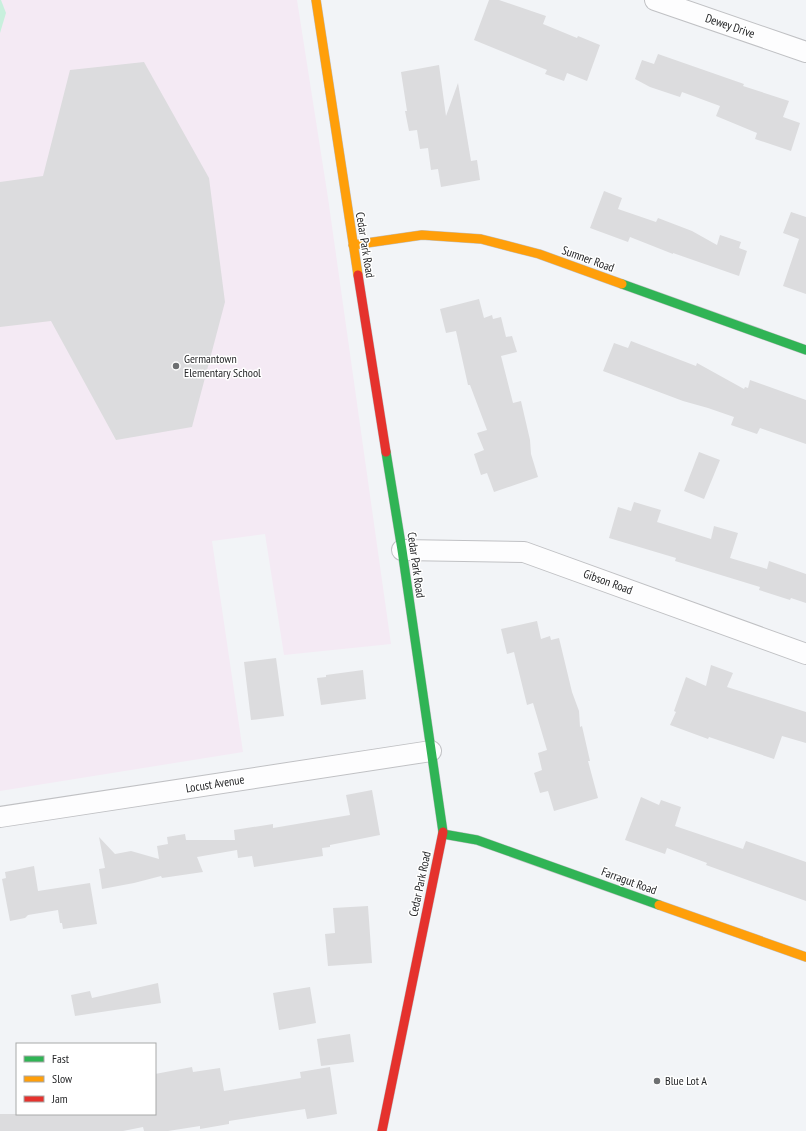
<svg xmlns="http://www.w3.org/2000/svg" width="806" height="1131" font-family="'PT Sans Narrow',sans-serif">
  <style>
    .education { fill: #f4eaf4 }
    .green { fill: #c8f0dd }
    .building { fill: #dcdcde }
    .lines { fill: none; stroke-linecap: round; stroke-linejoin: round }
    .street-casing { stroke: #c0c1c4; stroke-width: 22 }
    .fast-casing { stroke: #c0c1c4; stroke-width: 10 }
    .slow-casing { stroke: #c0c1c4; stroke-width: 10 }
    .jam-casing { stroke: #c0c1c4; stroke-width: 10 }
    .street { stroke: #fdfdfe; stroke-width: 20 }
    .fast { stroke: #30b455; stroke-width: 9 }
    .slow { stroke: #ff9f0a; stroke-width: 9 }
    .jam { stroke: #e5322d; stroke-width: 9 }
    .poi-dot { fill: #6d6f71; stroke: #fff; stroke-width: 1.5 }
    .labels { text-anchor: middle; stroke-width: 3; stroke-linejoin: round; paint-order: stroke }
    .street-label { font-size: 12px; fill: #262729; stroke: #fff }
    .poi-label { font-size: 12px; fill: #262729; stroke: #fff; text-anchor: start }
  </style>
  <rect width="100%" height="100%" fill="#f2f4f7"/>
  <path class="education" d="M0,0h297l31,198 63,446 -107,11 -19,-121 -53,7 31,211 -243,39z"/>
  <path class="green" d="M0,0h1l5,13 -6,20z"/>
  <path class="building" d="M489,0h10l47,16 -3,8 34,14 1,-2 22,9 -13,36 -20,-8 -3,8 -19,-7 2,-4 -73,-30z
    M658,54l86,30 -1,2 46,15 -6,16 17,6 -9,28 -36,-12 2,-6 -41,-17 4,-10 -38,-14 -2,5 -30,-10 -15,-8 7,-19 12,4z
    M144,62l65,116 16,124 -33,125 -76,13 -65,-119 -51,6v-145l43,-6 27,-106z
    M439,65l7,51 12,-33 13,78 6,-1 3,20 -39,7 -3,-18 -7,1 -3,-22 -8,1 -3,-19 -8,1 -4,-20h2l-6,-39z
    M604,191l18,7 -4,11 38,13 2,-4 34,13 25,14 3,-10 21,7 -2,6 8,3 -8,25 -66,-23v1l-43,-17 -2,5 -38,-14z
    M791,212l15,5v77l-23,-8 16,-47 -16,-6z
    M479,299l5,19 8,-3 1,4 8,-2 5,20 6,-1 5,16 -16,4 12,47 8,-2 9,39 1,14 7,23 -44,15 -7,-19 -6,2 -7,-21 10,-4 -7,-17 10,-3 -17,-45h-2l-12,-54 -10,2 -6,-24z
    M631,341l65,25 1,-3 47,26 1,-2 3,1 2,-8 56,20v44l-46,-16 -3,6 -26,-9 3,-8 -26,-9 -25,-7 -80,-30 11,-28 14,5z
    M699,452l21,8 -16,39 -20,-8z
    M634,502l27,8 -4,12 54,17 3,-13 24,7 -8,25 37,11 2,-8 37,13v29l-15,-5 -1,2 -31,-10 1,-3 -85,-26 1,-3 -67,-20 9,-31 13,4z
    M537,621l4,18 9,-3 1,4 8,-2 13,54 7,19 1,16 2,-1 8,35h-2l10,37 -44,13 -6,-20 -8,2 -6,-20 8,-3 -4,-17 9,-3 -14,-47 -6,2 -13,-53 -7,2 -6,-25z
    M276,658l8,58 -33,4 -7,-58z
    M711,665l22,8 -6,14 79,25v31l-24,-7 -8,23 -65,-22 -1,2 -38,-14 6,-13 -2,-1 12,-34 20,9z
    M363,670l3,29 -45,6 -4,-27 9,-1v-2z
    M372,790l8,45 -50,10v2l-8,1 1,8 -69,11 -2,-11 -14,2 -1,-8 -40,7 6,15 -41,6 -1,-2 -27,7 -32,6 -3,-20 6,-1 -6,-31 16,17 16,-3 28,8 -2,-13 11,-2 -1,-7 18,-3 1,6h49l-1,-10 39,-6v4l77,-13 -4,-20z
    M641,797l18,8 2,-5 20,7 -6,19 68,23 3,-8 60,21v39l-100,-36 1,-2 -40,-15 -2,6 -40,-14z
    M34,866l4,25 52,-8 7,41 -34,5 -1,-6h-2l-2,-13 -30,5 -3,3 -15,3 -8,-42 4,-1 -1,-6z
    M368,906l4,57 -44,3 -3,-32 10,-1 -2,-25z
    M158,983l3,20 -86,13 -4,-21 19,-4 2,7z
    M310,987l6,36 -37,7 -6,-37z
    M350,1034l4,28 -33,4 -4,-27z
    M192,1067l1,5 27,-4 4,23 77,-13 -1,-6 30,-5 7,47 -30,5 -2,-10 -76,12v3l-29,5v-3l-32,5h-24l-1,-4 -20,4h-123v-17h155v-40z"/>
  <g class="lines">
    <g class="street-casing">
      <path id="street" d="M655,0l151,52
        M402,550l122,2 282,102
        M0,817l431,-66"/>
    </g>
    <g class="fast-casing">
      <path id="fast" d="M622,284l184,66
        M386,452l16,98 41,282
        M443,834l34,6 182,65"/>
    </g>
    <g class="slow-casing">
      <path id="slow" d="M316,0l42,275
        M353,245l69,-10 59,4 58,15 83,30
        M659,905l147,52"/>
    </g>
    <g class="jam-casing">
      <path id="jam" d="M358,275l28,177
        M382,1131l61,-299"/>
    </g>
    <use href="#street" class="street"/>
    <use href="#fast" class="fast"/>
    <use href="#slow" class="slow"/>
    <use href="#jam" class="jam"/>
  </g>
  <g class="poi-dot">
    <circle cx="176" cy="366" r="4"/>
    <circle cx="657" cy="1081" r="4"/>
  </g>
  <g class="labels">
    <g class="street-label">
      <text transform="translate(730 26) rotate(19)" y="4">Dewey Drive</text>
      <text transform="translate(365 245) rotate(81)" y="4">Cedar Park Road</text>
      <text transform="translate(588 259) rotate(20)" y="4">Sumner Road</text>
      <text transform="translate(416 565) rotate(82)" y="4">Cedar Park Road</text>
      <text transform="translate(608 582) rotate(20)" y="4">Gibson Road</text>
      <text transform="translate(215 784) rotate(-9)" y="4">Locust Avenue</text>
      <text transform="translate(629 881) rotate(20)" y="4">Farragut Road</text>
      <text transform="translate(420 884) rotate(-78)" y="4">Cedar Park Road</text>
    </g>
    <g class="poi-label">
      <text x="184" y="363">Germantown<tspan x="184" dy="14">Elementary School</tspan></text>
      <text x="665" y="1085">Blue Lot A</text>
    </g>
  </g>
  <rect x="16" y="1043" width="140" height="72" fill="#ffffff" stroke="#a8a9a9"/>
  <rect x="24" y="1056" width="20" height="6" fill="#30b455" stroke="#a8a9a9"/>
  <text x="52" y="1063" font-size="12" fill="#262729">Fast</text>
  <rect x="24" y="1076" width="20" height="6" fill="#ff9f0a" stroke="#a8a9a9"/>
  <text x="52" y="1083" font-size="12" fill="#262729">Slow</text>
  <rect x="24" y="1096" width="20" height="6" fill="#e5322d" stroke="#a8a9a9"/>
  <text x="52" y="1103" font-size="12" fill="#262729">Jam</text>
</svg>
